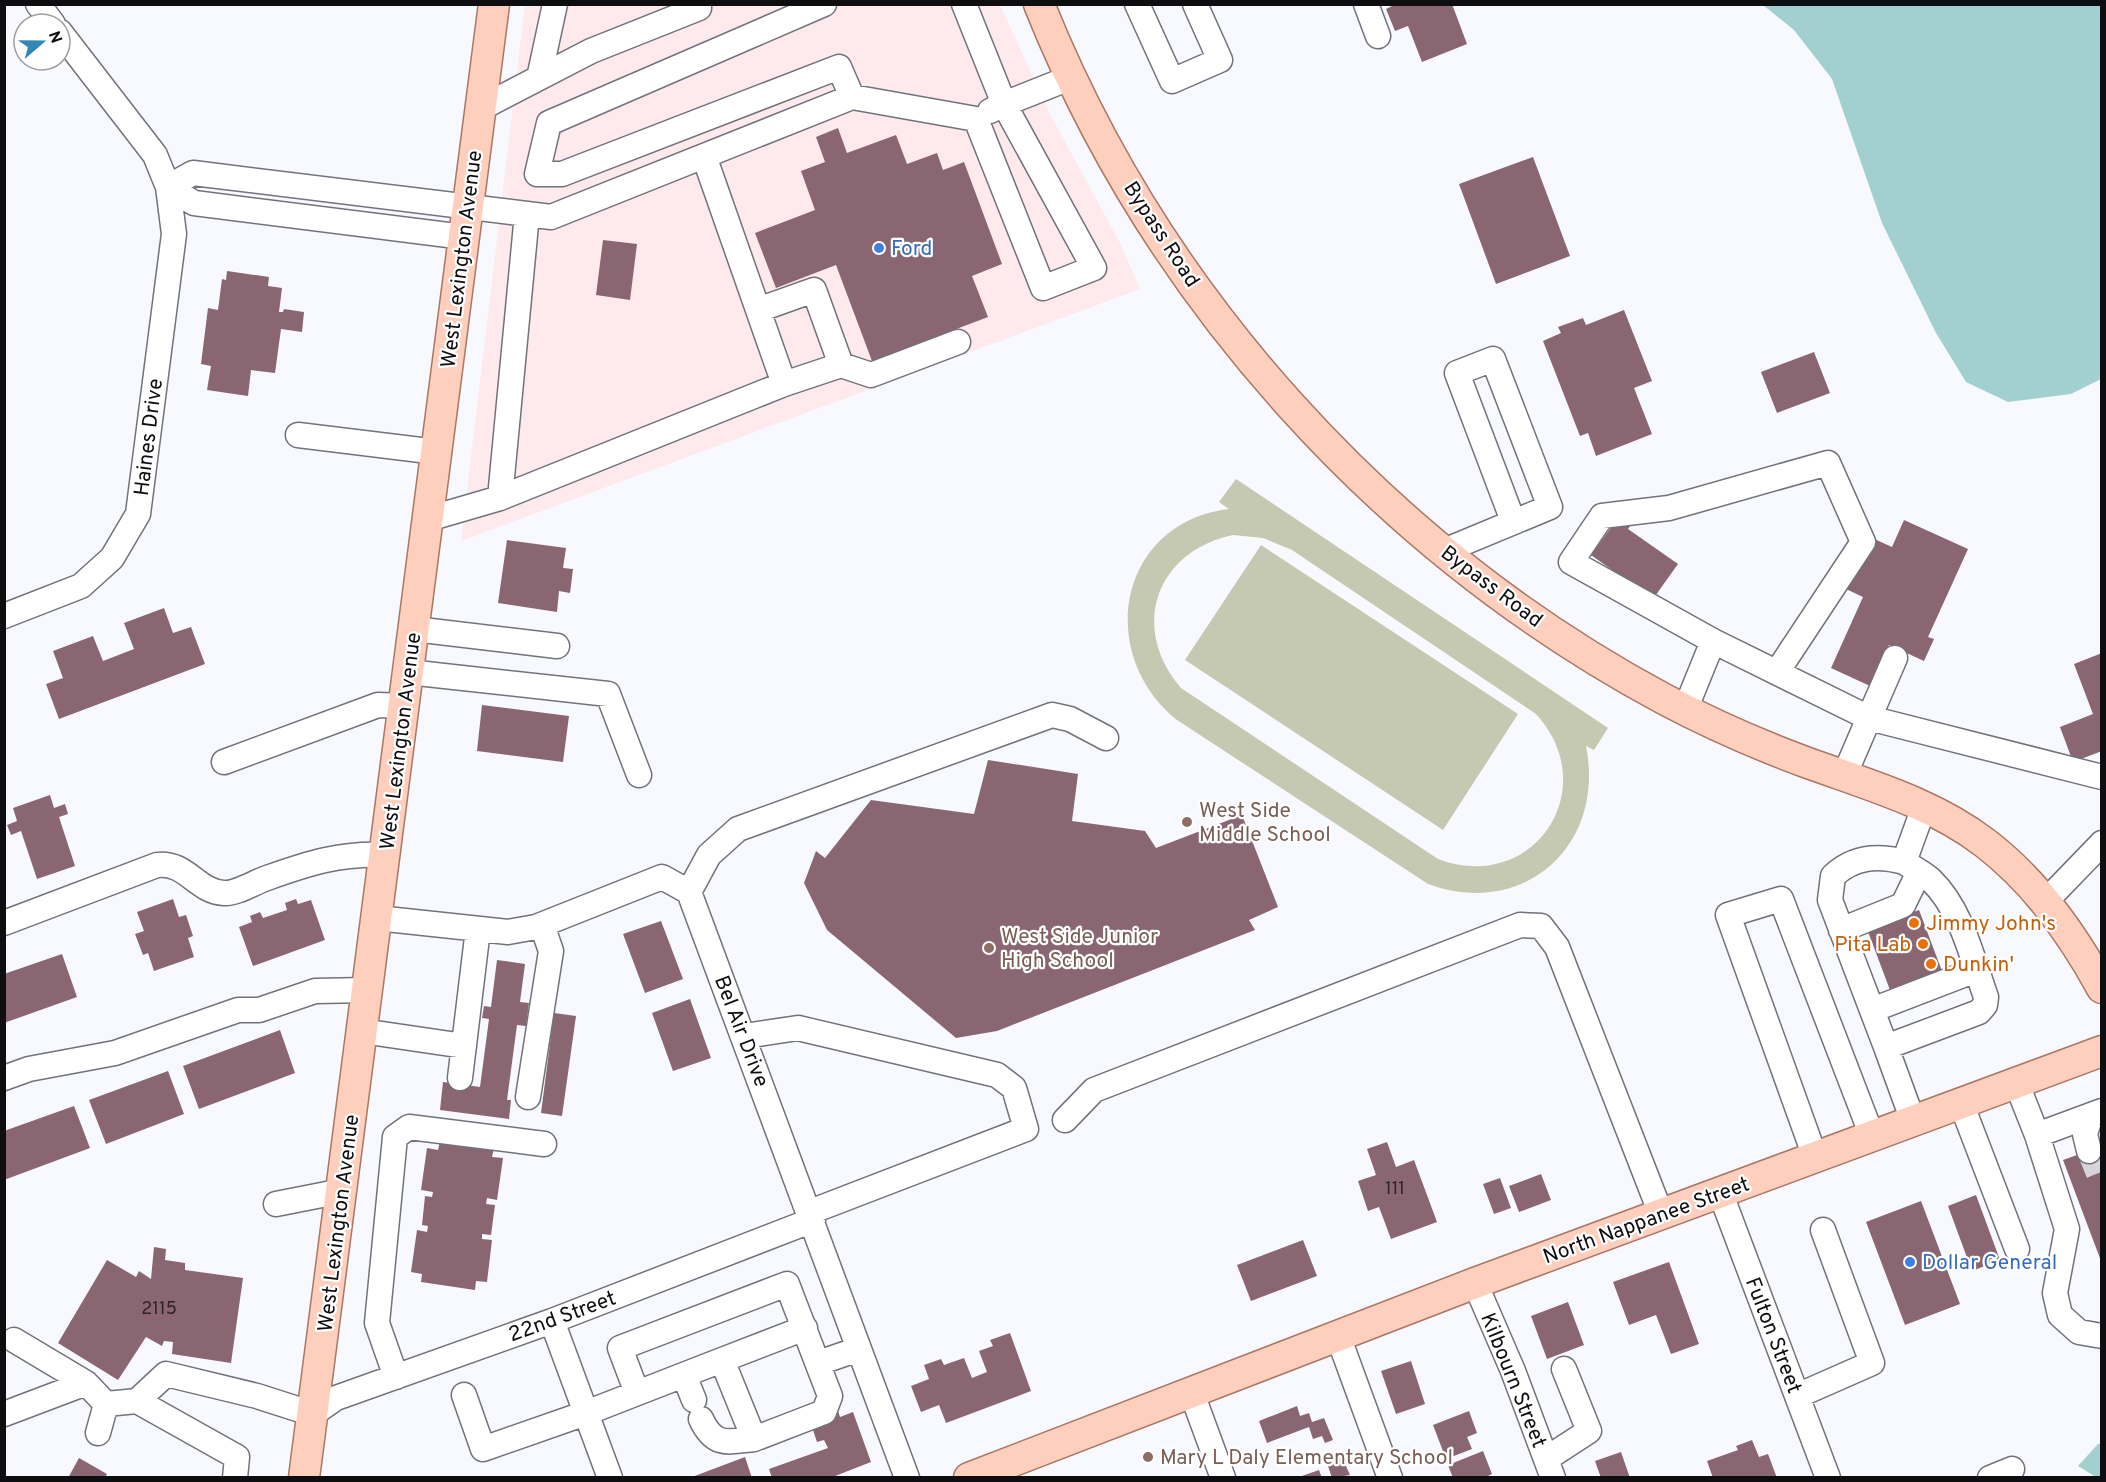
<svg xmlns="http://www.w3.org/2000/svg" width="2106" height="1482" font-family="Overpass,sans-serif">
  <style>
    .commercial { fill: #fee9ed }
    .green { fill: #c6c9b1; fill-rule: evenodd }
    .water { fill: #a2d0d0 }
    .building { fill: #896672 }
    .lines { fill: none; stroke-linecap: round; stroke-linejoin: round }
    .minor-tunnel { stroke: #d5d5db; stroke-width: 24; stroke-dasharray: 24 12; stroke-linecap: butt }
    .minor-casing { stroke: #71727b; stroke-width: 27 }
    .major-casing { stroke: #a97764; stroke-width: 33 }
    .minor { stroke: #fff; stroke-width: 24 }
    .major { stroke: #fecfbc; stroke-width: 30 }
    .shop-dot { fill: #3f7fe0; stroke: #fff; stroke-width: 2 }
    .education-dot { fill: #8d6e63; stroke: #fff; stroke-width: 2 }
    .food-dot { fill: #e8710a; stroke: #fff; stroke-width: 2 }
    .labels { text-anchor: middle; stroke-width: 4.5; stroke-linejoin: round; paint-order: stroke }
    .number-label { font-size: 18px; fill: #2d2429 }
    .street-label { font-size: 21px; fill: #0e0e11; stroke: #fff }
    .shop-label { font-size: 21px; fill: #366cbe; stroke: #fff; text-anchor: start }
    .education-label { font-size: 21px; fill: #785e54; stroke: #fff; text-anchor: start }
    .food-label { font-size: 21px; fill: #c56008; stroke: #fff; text-anchor: start }
  </style>
  <rect width="100%" height="100%" fill="#f8f8ff"/>
  <path class="commercial" d="M525,5h475l50,109 71,131 19,44 -679,252z"/>
  <path class="green" d="M1236,479l372,249 -14,22 -8,-4c20,100 -62,173 -158,138l-251,-164c-83,-67 -58,-198 52,-211l-10,-7zM1233,535l30,3 29,12 244,164c68,74 -2,181 -98,145l-257,-171c-52,-60 -25,-137 52,-153z
    M1261,545l257,169 -75,116 -258,-170z"/>
  <path class="water" d="M1763,5h338v374l-30,15 -63,8 -42,-20 -30,-49 -54,-110 -50,-144 -38,-49z
    M2098,1444h3v33h-5l-18,-11z"/>
  <path class="building" d="M1396,4h56l15,40 -45,18 -14,-36 -13,5 -9,-22z
    M838,128l9,25 49,-18 11,29 30,-11 6,17 21,-8 38,102 -30,12 16,41 -116,44 -36,-96 -60,23 -21,-55 60,-23 -14,-39 24,-9 -9,-25z
    M1533,157l37,99 -74,28 -37,-100z
    M603,240l34,4 -7,56 -34,-5z
    M227,271l42,6 -1,9 14,2 -3,24h4l1,-3 20,3 -2,20 -21,-3 -6,44 -24,-3 -3,26 -41,-6 4,-24 -10,-2 7,-56 10,2 4,-31 4,1z
    M1624,310l28,71 -18,7 18,46 -56,22 -8,-23 -8,3 -37,-95 18,-8 -3,-6 25,-9 3,7z
    M1814,352l16,41 -53,20 -16,-41z
    M1620,515l12,8 -4,6 50,35 -25,35 -62,-44z
    M1904,520l64,29 -40,88 6,2 -10,22 -35,-16 -19,41 -39,-18 32,-71 -17,-8 24,-52 22,10z
    M507,540l59,8 -3,20 10,1 -3,24 -11,-2 -2,21 -59,-9z
    M164,608l9,25 18,-6 14,37 -146,55 -13,-35 17,-6 -10,-27 40,-15 10,25 31,-12 -10,-26z
    M2102,653v98l-29,11 -13,-35 33,-13 -19,-50z
    M482,705l87,11 -6,46 -86,-11z
    M988,760l90,14 -6,47 73,10 11,17 86,-33 36,92 -29,13 6,10 -258,101 -41,7 -129,-108 -23,-47 12,-32 9,7 46,-58 103,14z
    M50,795l4,13 11,-4 3,10 -9,3 16,49 -38,13 -16,-48 -10,4 -4,-10 10,-4 -4,-13z
    M173,899l6,18 7,-2 7,21 -5,2 6,19 -40,14 -6,-18 -5,2 -8,-21 9,-3 -7,-19z
    M296,899l2,5 13,-4 14,40 -72,26 -14,-39 13,-5 -2,-6 10,-4 3,6 24,-8 -2,-7z
    M1919,910l23,61 -52,19 -23,-61z
    M661,921l22,58 -38,14 -22,-59z
    M62,954l15,43 -73,26v-49z
    M497,960l28,4 -5,38 9,1 -3,23 -9,-1 -10,75h4l-2,19 -69,-9 3,-28 37,5 9,-68 -7,-1 2,-12 7,1z
    M690,999l21,59 -38,13 -21,-58z
    M554,1013l22,3 -14,100 -21,-3z
    M280,1030l15,43 -96,36 -16,-43z
    M168,1071l16,43 -78,30 -17,-44z
    M74,1106l16,42 -86,32v-49z
    M440,1141l54,7 -2,9 11,1 -6,42 -10,-2 -1,6 9,1 -4,30 -9,-1v5l10,1 -5,42 -11,-1 -1,9 -54,-8 1,-8 -11,-2 6,-42 10,2 1,-6 -6,-1 3,-29 7,1 1,-5 -12,-2 6,-42 11,2z
    M1387,1142l9,25 18,-7 23,62 -46,17 -12,-32 -11,4 -10,-30 18,-6 -9,-26z
    M2102,1146v115h-1l-38,-101z
    M1541,1174l10,26 -32,12 -10,-26z
    M1500,1178l11,30 -17,6 -11,-30z
    M1976,1195l24,65 -28,11 -24,-65z
    M1921,1201l39,103 -55,21 -39,-103z
    M1303,1240l14,36 -66,25 -14,-36z
    M154,1247l12,2 -1,11 20,3v7l58,8 -12,85 -59,-9 1,-12 -9,-1 -2,5 -16,-9 -28,43 -60,-37 49,-83 29,17 3,-6 12,8z
    M1669,1262l30,82 -28,10 -15,-39 -27,10 -16,-43z
    M1568,1302l16,43 -37,14 -16,-43z
    M1010,1333l21,58 -85,32 -7,-18 -18,7 -10,-26 18,-7 -5,-14 17,-6 3,6 20,-7 8,20 15,-6 -8,-21 14,-5 -3,-6z
    M1411,1361l14,43 -29,10 -15,-43z
    M1297,1406l3,10 9,-3 3,9 12,-4 9,22 -8,3 -3,-7 -9,3 -4,-12 -42,16 -8,-22z
    M838,1411l2,6 13,-5 18,50 -41,16h-58l-3,-9 59,-21 -4,-8 -7,2 -5,-15z
    M1469,1411l8,22 -10,4 5,12 -26,10 -13,-34z
    M1752,1440l7,17 9,-3 9,24h-64l-6,-17 31,-11 -2,-4z
    M1483,1451l9,23 -8,4h-31l-5,-13z
    M1621,1452l9,26h-29l-6,-17z
    M745,1457l7,21h-60v-1z
    M1342,1457l8,18 -18,3 -5,-15z
    M79,1458l28,16 -2,4h-37z
    M1319,1470l3,8h-23v-1z"/>
  <g class="lines">
    <path class="minor-tunnel" d="M2089,1151l13,32"/>
    <g class="minor-casing">
      <path id="minor" d="M38,4l15,20
        M824,4l-275,119 -12,51h25l277,-107 13,30
        M964,4l40,100 -14,7
        M1137,4l35,77 48,-21 -25,-56
        M1366,4l12,32
        M539,78l16,-74
        M481,108l110,-57 108,-43
        M464,237l-270,-34 -26,-16 25,-14 358,44 301,-120 124,22 67,169 51,-20 -90,-164 68,-27
        M758,310l56,-20 27,75
        M784,384l57,-19 30,10 87,-33
        M298,435l139,17
        M500,498l284,-114 -80,-228
        M428,519l72,-21 27,-284
        M1444,551l106,-44 -57,-148 -36,14 56,148
        M4,616l77,-30 31,-28 26,-44 36,-280 -6,-47 -13,-32 -95,-123
        M414,629l143,17
        M408,672l200,22 31,81
        M1777,672l86,-130 -35,-79 -159,45 -67,8 -31,46 142,79 156,77 26,-60
        M1685,710l28,-69
        M224,762l154,-57 26,1
        M1844,776l25,-58 233,59
        M689,892l20,-37 29,-26 314,-114 18,4 36,19
        M2045,902l57,-59
        M377,918l131,14 28,-5 126,-50 27,15 218,586
        M4,923l153,-58c29,-4 40,27 67,28 12,1 31,-11 43,-15 42,-15 73,-25 118,-23
        M1841,930l62,-25 16,-33
        M1872,1010l104,-40
        M362,1031l102,15
        M744,1036l54,-8 199,47 17,13 12,41 -216,83
        M1886,1047l-56,-147 3,-24c21,-20 45,-21 71,-14
        M4,1078l25,-9 86,-16 123,-43h21l56,-19 52,-1
        M460,1078l18,-149
        M2016,1082l21,53 30,94 -12,64 5,22 19,17 23,4
        M528,1097l23,-146 -9,-26
        M1961,1103l56,146
        M1065,1120l29,-30 426,-165 21,1 16,21 104,267
        M1913,1121l-27,-74 93,-35 6,-7 1,-8c-14,-39 -24,-87 -55,-117 -7,-7 -18,-12 -27,-18l20,-55
        M2037,1135l65,-24
        M2089,1151l-4,-17 6,-19
        M1815,1157l-87,-242 53,-16 91,237
        M1720,1192l108,286
        M276,1204l66,-13
        M1475,1283l38,88 40,107
        M552,1321l58,157
        M1338,1336l52,142
        M14,1340l72,43 20,21 31,-3 29,-27 91,22 56,18 23,-16 216,-77 261,-101
        M722,1360l83,-32
        M818,1363l41,-14
        M684,1375l10,25
        M396,1377l-19,-54 18,-186 14,-10 135,17
        M1191,1391l32,87
        M464,1395l19,54 103,-36 136,-53 32,79 70,-27 6,-16 -43,-112 -167,64 17,45
        M1797,1396l75,-33 -49,-133
        M137,1401l100,56 -2,21
        M4,1414l82,-31
        M701,1419c13,28 26,23 53,20
        M98,1433l8,-29
        M1546,1459l43,-28 -25,-62
        M1990,1478l22,-9"/>
    </g>
    <g class="major-casing">
      <path id="major" d="M1039,4c118,295 346,545 625,695 47,25 95,46 144,64 61,22 125,40 177,80 50,38 87,90 117,145
        M304,1478l190,-1474
        M969,1478l506,-195 627,-232"/>
    </g>
    <use href="#minor" class="minor"/>
    <use href="#major" class="major"/>
  </g>
  <g class="shop-dot">
    <circle cx="879" cy="248" r="6"/>
    <circle cx="1910" cy="1262" r="6"/>
  </g>
  <g class="education-dot">
    <circle cx="1187" cy="822" r="6"/>
    <circle cx="989" cy="948" r="6"/>
    <circle cx="1148" cy="1457" r="6"/>
  </g>
  <g class="food-dot">
    <circle cx="1914" cy="923" r="6"/>
    <circle cx="1923" cy="944" r="6"/>
    <circle cx="1931" cy="964" r="6"/>
  </g>
  <g class="labels">
    <g class="number-label">
      <text x="1395" y="1194">111</text>
      <text x="159" y="1314">2115</text>
    </g>
    <g class="street-label">
      <text transform="translate(1162 234) rotate(57)" y="7">Bypass Road</text>
      <text transform="translate(461 259) rotate(-83)" y="7">West Lexington Avenue</text>
      <text transform="translate(148 437) rotate(-83)" y="7">Haines Drive</text>
      <text transform="translate(1492 586) rotate(37)" y="7">Bypass Road</text>
      <text transform="translate(400 741) rotate(-83)" y="7">West Lexington Avenue</text>
      <text transform="translate(742 1031) rotate(69)" y="7">Bel Air Drive</text>
      <text transform="translate(1646 1220) rotate(-20)" y="7">North Nappanee Street</text>
      <text transform="translate(338 1223) rotate(-83)" y="7">West Lexington Avenue</text>
      <text transform="translate(562 1316) rotate(-20)" y="7">22nd Street</text>
      <text transform="translate(1774 1335) rotate(69)" y="7">Fulton Street</text>
      <text transform="translate(1514 1380) rotate(68)" y="7">Kilbourn Street</text>
    </g>
    <g class="shop-label">
      <text x="891" y="255">Ford</text>
      <text x="1922" y="1269">Dollar General</text>
    </g>
    <g class="education-label">
      <text x="1199" y="817">West Side<tspan x="1199" dy="24">Middle School</tspan></text>
      <text x="1001" y="943">West Side Junior<tspan x="1001" dy="24">High School</tspan></text>
      <text x="1160" y="1464">Mary L Daly Elementary School</text>
    </g>
    <g class="food-label">
      <text x="1926" y="930">Jimmy John's</text>
      <text x="1911" y="951" text-anchor="end">Pita Lab</text>
      <text x="1943" y="971">Dunkin'</text>
    </g>
  </g>
  <rect width="2106" height="1482" fill="none" stroke="#0e0e11" stroke-width="12"/>
  <g transform="translate(42 42) rotate(70)"><circle r="28" fill="#ffffff" stroke="#9f9fa0" stroke-width="1.5"/>
  <path d="M0-4.5L10 22L0 15L-10 22Z" fill="#3088b6"/>
  <text y="-9" font-size="16" font-weight="bold" text-anchor="middle" fill="#0e0e11">N</text>
  </g>
</svg>
